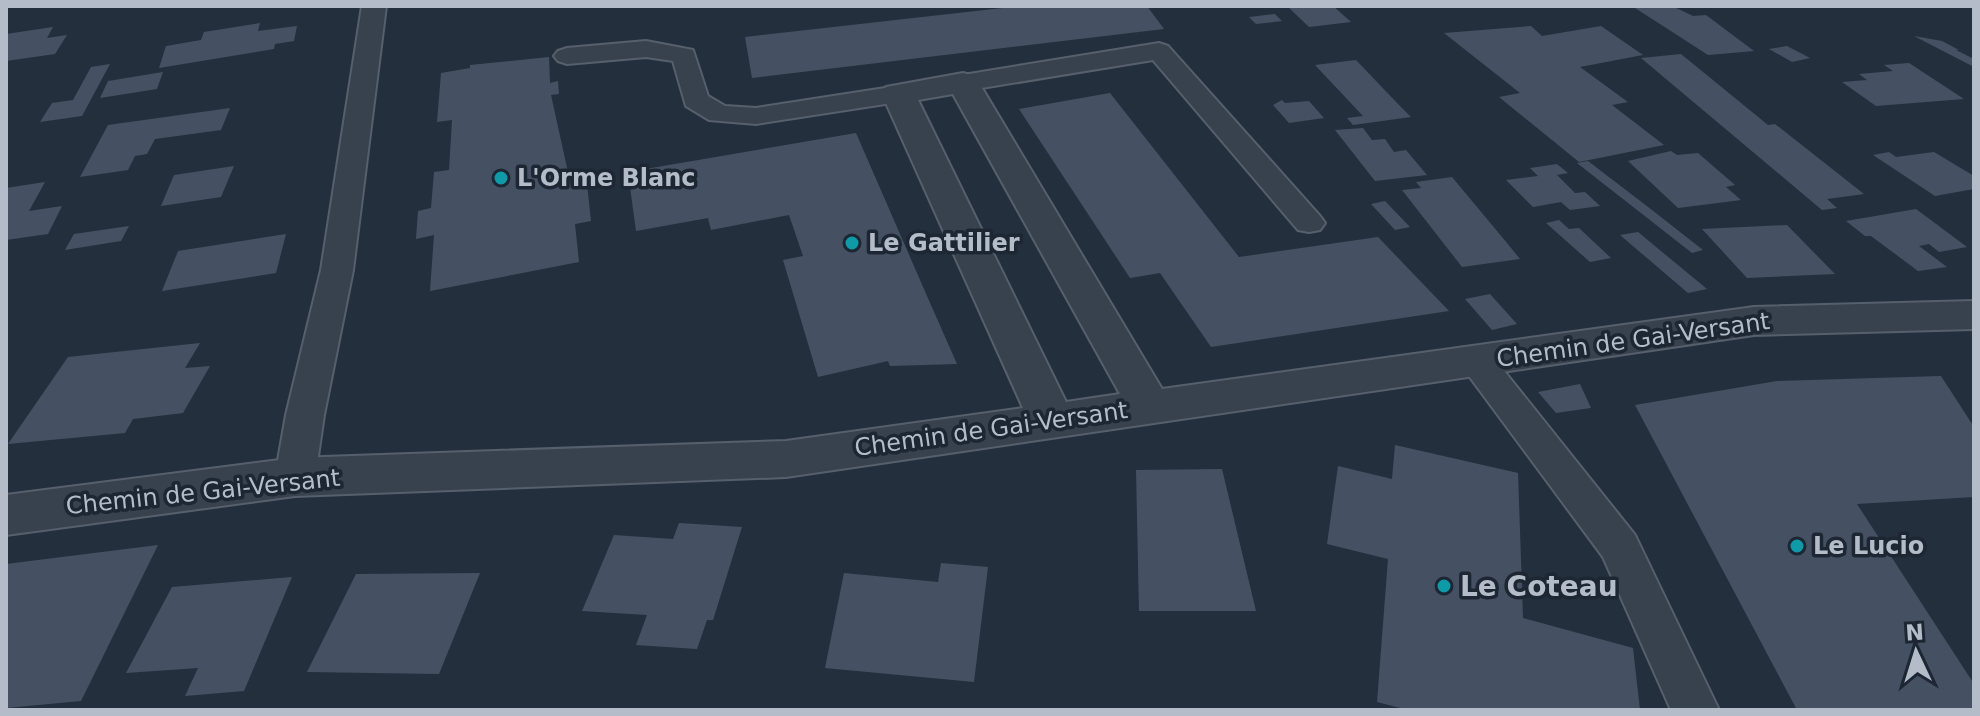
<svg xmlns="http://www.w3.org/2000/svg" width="1980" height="716" font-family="'DejaVu Sans',sans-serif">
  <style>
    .building { fill: #455162 }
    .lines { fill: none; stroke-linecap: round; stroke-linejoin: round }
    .lane-casing { stroke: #565f6c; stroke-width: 4 }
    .street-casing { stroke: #565f6c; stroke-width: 4 }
    .lane { fill: #38414e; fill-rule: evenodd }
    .street { fill: #38414e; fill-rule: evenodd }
    .culture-dot { fill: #0f9aa8; stroke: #1d2633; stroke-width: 3 }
    .labels { text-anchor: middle; stroke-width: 7; stroke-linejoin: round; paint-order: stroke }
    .poi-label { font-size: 24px; font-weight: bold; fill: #b4bcc9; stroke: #1d2633; text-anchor: start }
    .street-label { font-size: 24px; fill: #b4bcc9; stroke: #1d2633 }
    .near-poi-label { font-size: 28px; font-weight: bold; fill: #b4bcc9; stroke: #1d2633; text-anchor: start }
  </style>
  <rect width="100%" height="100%" fill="#242f3e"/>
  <path class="building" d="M1021,6h126l17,23 -412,49 -7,-41z
    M1287,6h46l18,16 -42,5z
    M1632,6h40l21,10 13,-1 48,36 -46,4z
    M1275,14l7,7 -26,3 -7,-7z
    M260,23l-2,8 39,-5 -3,15 -19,3 -1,5 -115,19 7,-22 35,-6 3,-8z
    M1531,26l11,10 59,-10 42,29 -63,12 48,35 -16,3 52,40 -85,17 -80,-65 21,-4 -76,-60z
    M53,27l-6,11 20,-3 -12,19 -49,7v-27z
    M1914,36l28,5 17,9h-3l18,9v8z
    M1787,46l23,12 -18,4 -23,-13z
    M1681,54l87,71 7,-1 89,70 -37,5 10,9 -15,2 -181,-152z
    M549,57l1,26 8,-2 1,13 -8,1 20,91 16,-2 4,37 -16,3 4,38 -149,29 4,-56 -18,4 2,-28 13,-3 3,-36 15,-2 3,-50 -15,2 4,-49 29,-5v-3z
    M1356,60l44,46 11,11 -58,8 -6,-7 16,-2 -48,-51z
    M1909,63l55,36 -88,7 -34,-24 25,-2 -8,-6 34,-3 -9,-6z
    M110,64l-28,52 -42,6 12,-19 21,-3 18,-33z
    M163,72l-6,17 -57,9 8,-17z
    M1110,93l129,164 139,-20 71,74 -238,36 -51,-74 -30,5 -111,-169z
    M1282,100l3,3 24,-2 15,17 -35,5 -16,-18z
    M230,108l-9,22 -66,9 -8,15 -12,2 -7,14 -48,7 28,-52z
    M1363,128l9,12 13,-1 9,13 12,-2 21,25 -52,6 -40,-51z
    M856,133l71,163 30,68 -67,2 -2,-5 -70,16 -35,-117 20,-4 -14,-41 -78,15 -3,-12 -72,13 -8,-59z
    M1671,151l6,4 21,-2 37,32 -9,2 15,13 -63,8 -50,-47z
    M1889,152l7,5 38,-5 40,24v13l-39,7 -62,-41z
    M1588,161l64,49 51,40 -11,3 -115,-90z
    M1557,164l11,9 -11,2 18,18 10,-1 15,14 -30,4 -9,-8 -28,5 -27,-27 32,-4 -8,-8z
    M234,166l-13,31 -60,9 13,-31z
    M1452,177l55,66 13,16 -58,8 -60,-77 19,-2 -5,-6z
    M45,182l-16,29 33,-5 -14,28 -42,6v-52z
    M1385,201l25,26 -15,3 -24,-26z
    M1916,209l51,38 -28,5 -10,-8 -10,2 28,21 -29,4 -47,-35h-6l-19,-15z
    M1559,220l10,9 10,-1 32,30 -21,4 -44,-39z
    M1787,225l48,49 -88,4 -45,-49z
    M129,226l-8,15 -56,9 9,-16z
    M1638,232l69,57 -19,4 -68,-58z
    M286,234l-10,39 -114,18 16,-40z
    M1490,294l27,30 -25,6 -27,-31z
    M200,343l-15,25 25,-2 -27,47 -50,6 -8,14 -117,11 60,-87z
    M1941,376l33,51v70l-117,7 117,180v26h-177l-162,-305 142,-24z
    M1580,384l11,24 -35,5 -18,-21z
    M1395,445l123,28 5,145 110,30 7,62h-232l-31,-8 11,-143 -61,-15 11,-78 54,13z
    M1222,469l34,142h-117l-3,-141z
    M679,523l63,4 -29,93h-6l-10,29 -61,-4 11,-30 -65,-4 32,-76 59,4z
    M158,545l-77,156 -75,7v-144z
    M941,563l47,4 -14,115 -149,-14 19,-95 94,9z
    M480,573l-41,101 -132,-2 49,-98z
    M292,577l-48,114 -59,5 13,-28 -72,5 46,-86z"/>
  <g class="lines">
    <g class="lane-casing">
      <path id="lane" d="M362,6h24l-33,264 -29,145 -9,62 -6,11 -14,5 -14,-5 -6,-11 11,-62 35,-145z
        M646,41l47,9 15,46 17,10 31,2 142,-22 10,2 3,6 -3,6 -10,2 -142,22 -47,-4 -23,-14 -13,-45 -27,-4 -79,7 -9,-3 -4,-5 4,-5 9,-3z
        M1159,43l9,3 152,170 5,7 -5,7 -11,2 -11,-2 -145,-170 -190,31 -9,-2 -4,-6 4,-6 9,-2z
        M1476,348l13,4 146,183 84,175h-48l-68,-153 -145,-196 5,-9z"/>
    </g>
    <g class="street-casing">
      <path id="street" d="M963,73l11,3 5,7 183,306 592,-82 220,-6v28l-220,6 -968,142 -491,19 -289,39v-40l289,-37 491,-17 237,-33 -141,-314 4,-7zM953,94l167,300 -54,8 -148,-302z"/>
    </g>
    <use href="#lane" class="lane"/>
    <use href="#street" class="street"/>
  </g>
  <g class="culture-dot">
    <circle cx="501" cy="178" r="8"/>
    <circle cx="852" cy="243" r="8"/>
    <circle cx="1797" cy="546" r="8"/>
    <circle cx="1444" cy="586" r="8"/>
  </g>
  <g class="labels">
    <g class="poi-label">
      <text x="517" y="186">L'Orme Blanc</text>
      <text x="868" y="251">Le Gattilier</text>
      <text x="1813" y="554">Le Lucio</text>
    </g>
    <g class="street-label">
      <text transform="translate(1633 340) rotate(-8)" y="8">Chemin de Gai-Versant</text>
      <text transform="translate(991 429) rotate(-8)" y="8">Chemin de Gai-Versant</text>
      <text transform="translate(203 492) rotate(-6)" y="8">Chemin de Gai-Versant</text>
    </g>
    <g class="near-poi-label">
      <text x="1460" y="596">Le Coteau</text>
    </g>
  </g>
  <rect width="1980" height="716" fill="none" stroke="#b4bcc9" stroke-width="16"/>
  <g transform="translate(1916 652) rotate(356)" stroke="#1d2633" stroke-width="6" paint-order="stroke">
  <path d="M0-6L14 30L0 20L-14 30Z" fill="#b4bcc9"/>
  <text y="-12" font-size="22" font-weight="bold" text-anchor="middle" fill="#b4bcc9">N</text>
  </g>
</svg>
